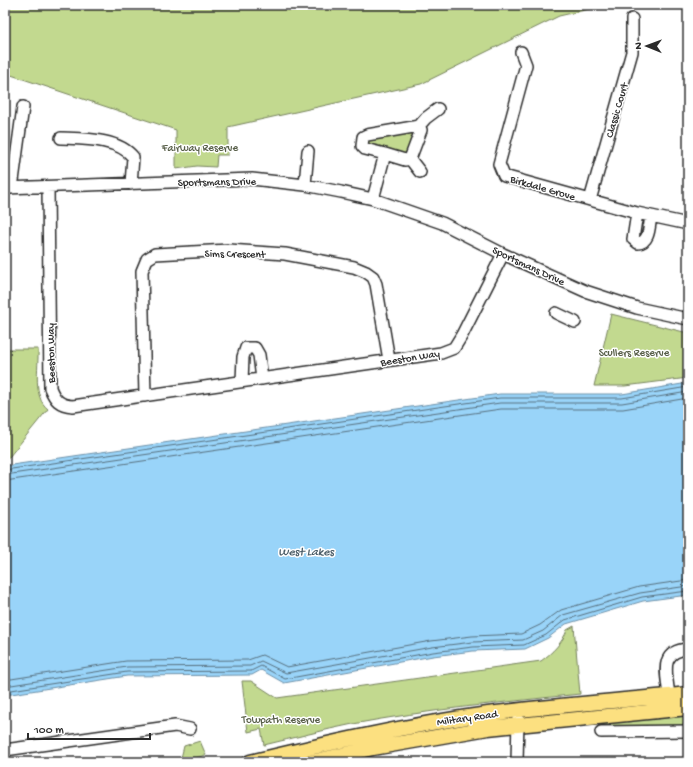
<svg xmlns="http://www.w3.org/2000/svg" width="693" height="767" font-family="'Gochi Hand',sans-serif">
  <style>
    .green { fill: #c2d98f; stroke: #76825d }
    .water { fill: #99d4f9; stroke: #6d90a7 }
    .lines { fill: none; stroke-linecap: round; stroke-linejoin: round }
    .shore { stroke: #576f7d; stroke-width: 1 }
    .minor-casing { stroke: #2b2b2b; stroke-width: 14 }
    .major-casing { stroke: #2b2b2b; stroke-width: 17 }
    .minor { stroke: #fff; stroke-width: 11 }
    .major { stroke: #fce080; stroke-width: 14 }
    .labels { text-anchor: middle; stroke-width: 3; stroke-linejoin: round; paint-order: stroke }
    .street-label { font-size: 11px; fill: #2b2b2b; stroke: #fff }
    .park-label { font-size: 11px; fill: #585f49; stroke: #fff }
    .water-label { font-size: 12px; font-style: italic; fill: #4c5e69; stroke: #fff }
  </style>
  <rect width="100%" height="100%" fill="#fff"/>
  <filter id="ink" filterUnits="userSpaceOnUse"><feTurbulence type="fractalNoise" baseFrequency=".025" numOctaves="2"/><feDisplacementMap in="SourceGraphic" scale="8" xChannelSelector="R" yChannelSelector="G"/><feConvolveMatrix kernelMatrix="1 2 1 2 8 2 1 2 1" color-interpolation-filters="sRGB"/></filter>
  <g filter="url(#ink)">
    <path class="green" d="M5,5h602l-48,11 -138,68 -193,43v28h-11l-1,12 -19,-1 -21,3v-39l-171,-57z
      M419,126l-9,33 -45,-10 -2,-12z
      M611,314l77,19v45l-63,8h-31z
      M5,349h33c1,18 -6,48 10,60l-43,53z
      M574,626l6,68c-76,8 -152,16 -227,30 -30,6 -59,14 -89,21l-3,-16 -13,3 -6,-51h9l26,17 264,-37c11,-8 22,-19 26,-31z
      M688,714v14h-89l-1,-6z
      M200,741l6,14 -26,7 4,-16z"/>
    <path class="water" d="M688,383v212l-45,6 -77,23 -18,14 -23,11 -52,2 -40,5 -149,27 -23,-13 -9,5 -125,1 -122,19v-229l495,-72h122z"/>
    <g class="lines">
      <path class="shore" d="M5,470l495,-72h122l66,-11
        M5,475l495,-72h122l66,-11
        M5,481l496,-72h122l65,-11
        M5,680l121,-19 122,-1 14,-5 25,12 144,-26 41,-5 49,-2 19,-9 21,-15 78,-23 49,-7
        M5,686l122,-19 123,-1 11,-5 25,12 146,-26 41,-5 50,-2 20,-9 20,-16 77,-22 48,-7
        M5,691l122,-19 124,-1 10,-5 24,13 148,-27 40,-5 51,-2 22,-10 19,-15 77,-23 46,-6"/>
      <g class="minor-casing">
        <path id="minor" d="M521,52l5,13 -27,99 5,12 133,37 51,11
          M419,126l7,-8 12,-9
          M61,138c22,1 57,0 72,19l-2,27
          M410,159l10,13
          M305,185l3,-34
          M48,187l2,201c5,12 9,17 23,18l368,-53 13,-5 8,-13 41,-81
          M5,188l247,-9 53,6 36,7 32,7 69,24 61,31 82,37 52,17 51,11
          M12,188l11,-81
          M373,199l12,-45 -20,-5 -3,-3 1,-9 4,-2 52,-9 2,4 -11,29 -5,1 -20,-6
          M590,200l42,-148v-33
          M637,213l-4,26 5,4c12,-1 11,-17 13,-27
          M556,313l19,9
          M242,381l1,-24 3,-9h9l4,7 3,24
          M145,396l-3,-125 5,-12 8,-5 74,-4 56,4 69,13 12,5 7,5 3,7 13,76
          M669,696c-2,-22 -11,-45 19,-47
          M601,732l87,-1
          M5,750l170,-24 15,3
          M517,762l1,-43"/>
      </g>
      <g class="major-casing">
        <path id="major" d="M250,762c79,-19 158,-37 238,-48 67,-9 134,-13 200,-20
          M311,762l62,-14 115,-20 200,-20"/>
      </g>
      <use href="#minor" class="minor"/>
      <use href="#major" class="major"/>
    </g>
  </g>
  <g class="labels">
    <g class="street-label">
      <text transform="translate(616 110) rotate(-74)" y="4">Classic Court</text>
      <text transform="translate(217 181) rotate(-1)" y="4">Sportsmans Drive</text>
      <text transform="translate(543 187) rotate(16)" y="4">Birkdale Grove</text>
      <text transform="translate(235 253) rotate(1)" y="4">Sims Crescent</text>
      <text transform="translate(529 265) rotate(25)" y="4">Sportsmans Drive</text>
      <text transform="translate(50 353) rotate(-91)" y="4">Beeston Way</text>
      <text transform="translate(410 357) rotate(-9)" y="4">Beeston Way</text>
      <text transform="translate(467 717) rotate(-8)" y="4">Military Road</text>
    </g>
    <g class="park-label">
      <text x="200" y="151">Fairway Reserve</text>
      <text x="634" y="356">Scullers Reserve</text>
      <text x="281" y="723">Towpath Reserve</text>
    </g>
    <g class="water-label">
      <text x="306" y="555">West Lakes</text>
    </g>
  </g>
  <rect width="693" height="767" fill="none" stroke="#fff" stroke-width="20"/>
  <rect x="10" y="10" width="673" height="747" fill="none" stroke="#2b2b2b" stroke-width="1.5" filter="url(#ink)"/>
  <g transform="translate(647 46) rotate(271)" stroke="#ffffff" stroke-width="3" paint-order="stroke">
  <path d="M0-3L7 15L0 10L-7 15Z" fill="#2b2b2b"/>
  <text y="-6" font-size="11" font-weight="bold" text-anchor="middle" fill="#2b2b2b">N</text>
  </g>
  <path d="M28 733v6h122v-6" fill="none" stroke="#2b2b2b" stroke-width="2"/>
  <text x="34" y="733" font-size="12" fill="#2b2b2b" stroke="#ffffff" stroke-width="3" paint-order="stroke">100 m</text>
</svg>
